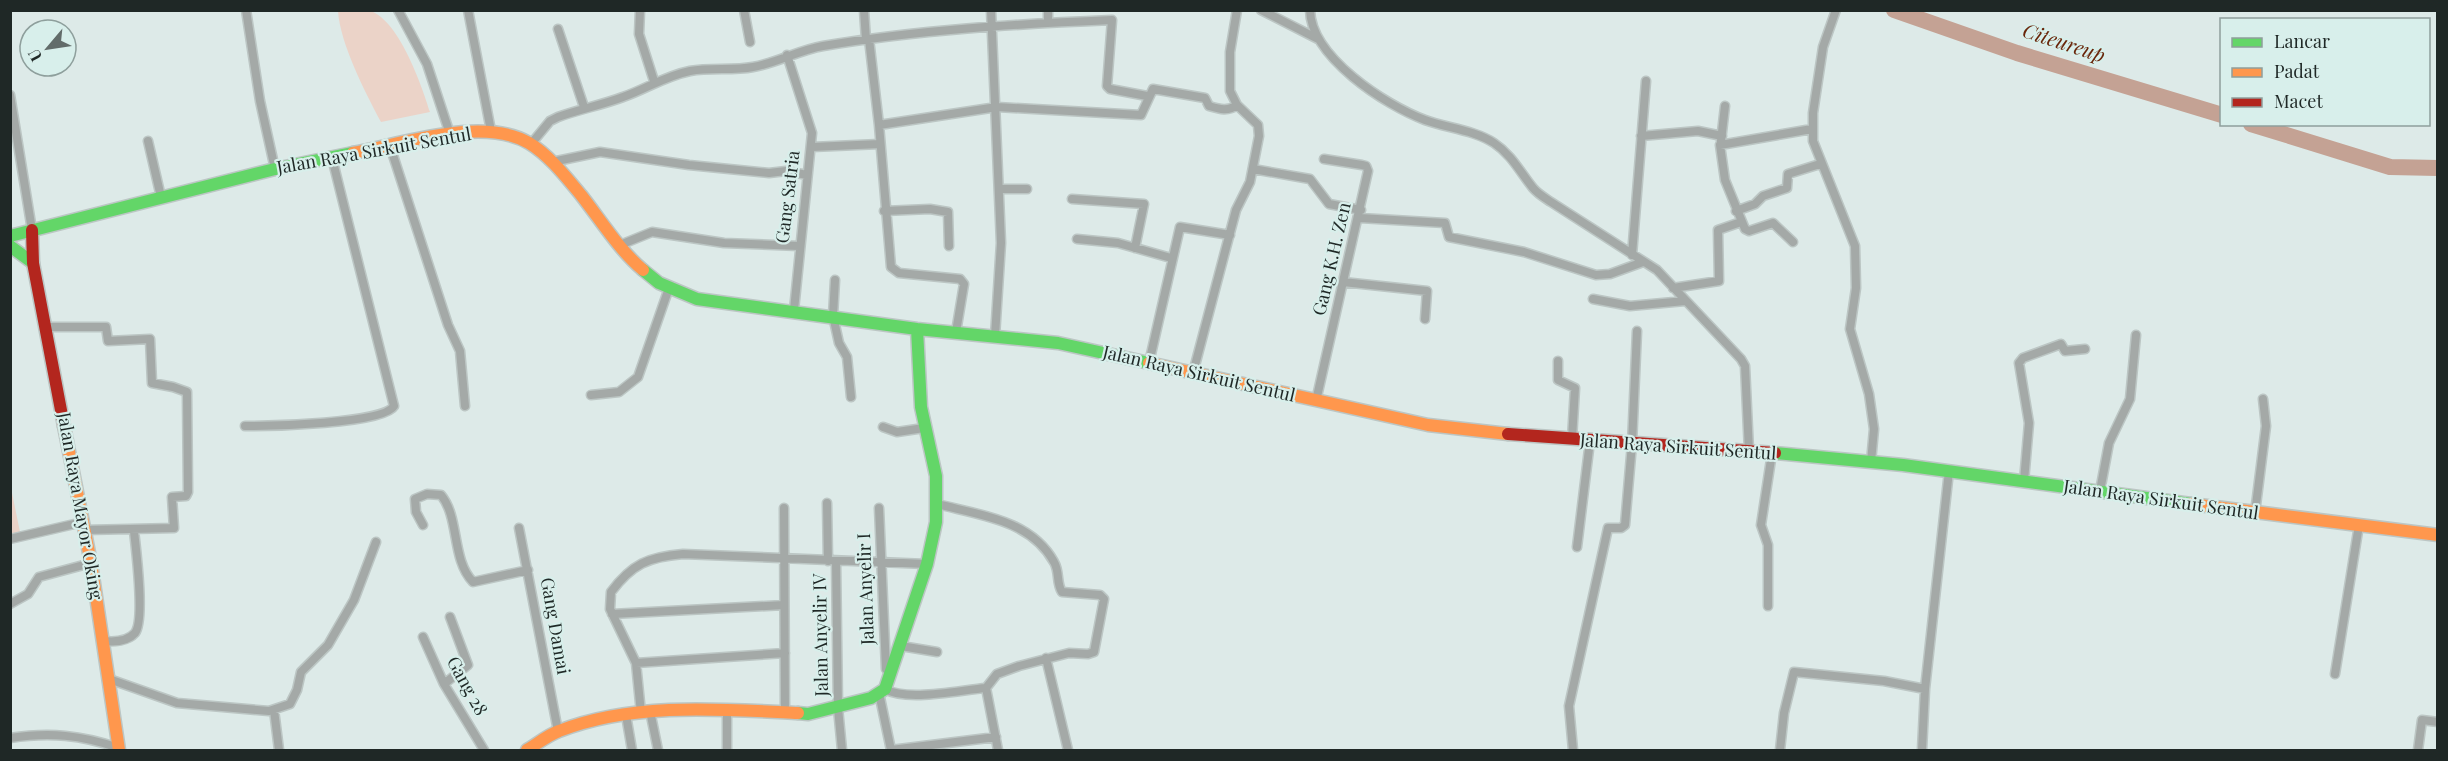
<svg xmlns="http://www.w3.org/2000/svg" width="2448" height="761" font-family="'Playfair Display',serif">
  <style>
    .green { fill: #ebd3c8 }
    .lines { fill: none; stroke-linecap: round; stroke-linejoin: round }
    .river { stroke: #c4a294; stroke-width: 16 }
    .street-casing { stroke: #bcc6c4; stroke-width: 11 }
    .fast-casing { stroke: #bcc6c4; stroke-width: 15 }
    .slow-casing { stroke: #bcc6c4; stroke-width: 15 }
    .jam-casing { stroke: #bcc6c4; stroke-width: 15 }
    .street { stroke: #a4a9a7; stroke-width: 8 }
    .fast { stroke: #63d668; stroke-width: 12 }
    .slow { stroke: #ff974d; stroke-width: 12 }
    .jam { stroke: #b3261e; stroke-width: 12 }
    .labels { text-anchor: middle; stroke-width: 4.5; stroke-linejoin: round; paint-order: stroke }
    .street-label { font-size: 18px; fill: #1f2826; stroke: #d8efeb }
    .water-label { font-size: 20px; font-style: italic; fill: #69260a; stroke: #d8efeb }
  </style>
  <rect width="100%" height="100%" fill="#ddeae8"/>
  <path class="green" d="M338,11c9,-1 20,-2 29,-1 31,6 55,76 63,102l-49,10c-16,-30 -41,-79 -43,-111z
    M10,483l10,49 -9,3h-1z"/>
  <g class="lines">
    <path class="river" d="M1894,10l123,43 205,62
      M2251,124l139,43 48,1"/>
    <g class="street-casing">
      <path id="street" d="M246,10l14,91 15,68
        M398,10l29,54 23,70
        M468,10l23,121
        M640,10l-1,24 15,47
        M744,10l6,32
        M864,10l2,30
        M991,10l10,233 -6,93
        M1261,10l57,29
        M1310,10c1,47 75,95 115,110 22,8 49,10 69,23 18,12 26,29 39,45 5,6 12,10 18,14l106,68 84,89 4,7 4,85
        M1836,10l-13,37 -10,66v28l42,105 1,42 -6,41 19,65 5,35 -3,33
        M1048,23v-13
        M558,29l26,78
        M869,39l10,86 12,142 8,6 61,6 4,5 -8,48
        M787,55l25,78 -18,177
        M10,95l22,135
        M879,125l118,-18 144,8 12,-26 52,9 4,8c10,3 19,6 28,-1
        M1641,136l57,-5 24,5
        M148,141l13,56
        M1721,141l4,-35
        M531,144l19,-23 8,-4c22,-8 44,-12 65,-20 23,-8 42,-21 67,-26 21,-4 42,0 63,-4 24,-4 46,-17 70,-21 95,-16 193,-22 289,-26l-5,66 3,3 37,7
        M390,146l58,179 12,26 5,55
        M812,147l68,-3
        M552,162l48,-10 89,13 80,8 17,-2 21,4
        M1253,169l57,10 19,25 32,6
        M1000,189h27
        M1072,199l72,5 -9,44
        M884,211l46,-2 18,3 1,34
        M1736,211l19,-7 8,-8 24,-8 1,-14 32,-10
        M1360,218l85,5 4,14 75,15 72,23 14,-1 33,-12
        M1077,239l41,4 53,15
        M1793,242l-20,-19 -24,8 -4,-2 -20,-49 -5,-35 92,-16
        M620,245l32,-13 72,11 75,3
        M1632,255l14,-174
        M835,280l-2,36 6,27 8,14 4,40
        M1343,282l84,9 -2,28
        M1673,288l46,-7 -1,-51 23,-8
        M1593,299l37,7 55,-5
        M47,327h59l2,14 42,-2 2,44 21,4 14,5 1,100 -2,4 -14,1 2,31 -89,2
        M1558,361v19l17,8 -3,51
        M1149,363l31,-136 50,8
        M1193,373l43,-163 14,-28 9,-46 -1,-11 -21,-20 -7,-14v-39l7,-42
        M591,395l28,-3 19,-15 31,-89
        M1316,401l52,-230 -2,-5 -4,-1 -38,-6
        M245,426c23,0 139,-2 149,-20l-62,-248
        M883,427l14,5 27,-4
        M2024,481l5,-58 -10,-60 4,-5 38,-14 4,7 20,-2
        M2100,491l9,-48 21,-44 6,-64
        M827,503l1,58
        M937,504c43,11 94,16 117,58 6,10 2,21 8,30l38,3 4,4 -10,53 -6,2 -19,-1 -50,13 -22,8 -11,14
        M784,508l1,205
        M879,508l7,161
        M2255,513l11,-87 -3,-27
        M423,525l-7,-13 -1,-13 12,-5 14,1c19,23 10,64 32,87l55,-12
        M519,528l39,203
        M10,539l73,-17
        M1577,547l13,-106
        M836,561l2,147 4,42
        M10,604l18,-10 11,-17 52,-14
        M1768,606v-61l-7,-20 11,-72
        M612,614l172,-9
        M423,637l21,47 40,66
        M104,641c10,1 24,0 31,-8 10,-13 1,-84 -1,-102
        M901,646l36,6
        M785,653l-149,10 -26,-54 1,-17c21,-28 37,-35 72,-38l244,10
        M1046,658l22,92
        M636,663l5,50
        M2335,674l24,-149
        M109,679l68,24 92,8 21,-7 7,-14 4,-18 27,-27 26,-45 22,-58
        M444,684l24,-19 -18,-48
        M885,689c22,13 75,1 101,-1l12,62
        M879,693l12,57
        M274,710l5,40
        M650,711l8,39
        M626,715l6,35
        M10,738c40,-6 71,-3 109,10
        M727,750v-41
        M891,750l105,-13
        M1573,750l-4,-44 39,-178h13l4,-3 7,-81 5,-113
        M1780,750l4,-37 10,-41 90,9 41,8
        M1922,750l3,-61 24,-218
        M2418,750l4,-30 16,2"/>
    </g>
    <g class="fast-casing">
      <path id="fast" d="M10,236l265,-67 78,-16
        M10,246l23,17
        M643,270l16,13 38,16 220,30 141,14 91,20
        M1775,453l128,12 288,39
        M798,713l10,1 63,-16 14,-9 42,-125 9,-42v-46l-15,-69 -4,-78"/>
    </g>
    <g class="slow-casing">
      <path id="slow" d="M353,153c49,-9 130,-37 176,-10 20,12 37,34 52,52 19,24 38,55 62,75
        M1149,363l279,62 80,9
        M64,426l27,137 28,187
        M2191,504l247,31
        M527,750c10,-6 21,-15 32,-19 73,-29 162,-22 239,-18"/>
    </g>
    <g class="jam-casing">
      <path id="jam" d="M32,230l1,33 31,163
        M1508,434l267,19"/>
    </g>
    <use href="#street" class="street"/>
    <use href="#fast" class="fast"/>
    <use href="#slow" class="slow"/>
    <use href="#jam" class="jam"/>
  </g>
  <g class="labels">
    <g class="street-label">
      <text transform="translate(374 151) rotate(-10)" y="6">Jalan Raya Sirkuit Sentul</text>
      <text transform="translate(788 197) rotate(-83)" y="6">Gang Satria</text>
      <text transform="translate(1332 259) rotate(-77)" y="6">Gang K.H. Zen</text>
      <text transform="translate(1199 374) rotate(13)" y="6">Jalan Raya Sirkuit Sentul</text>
      <text transform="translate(1678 447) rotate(4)" y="6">Jalan Raya Sirkuit Sentul</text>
      <text transform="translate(2161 500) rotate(8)" y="6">Jalan Raya Sirkuit Sentul</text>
      <text transform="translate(80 506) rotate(80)" y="6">Jalan Raya Mayor Oking</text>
      <text transform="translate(866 589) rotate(-92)" y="6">Jalan Anyelir I</text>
      <text transform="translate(555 626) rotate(80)" y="6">Gang Damai</text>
      <text transform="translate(821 635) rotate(-91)" y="6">Jalan Anyelir IV</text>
      <text transform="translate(467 686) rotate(61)" y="6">Gang 28</text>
    </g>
    <g class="water-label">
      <text transform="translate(2064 43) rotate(18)" y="7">Citeureup</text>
    </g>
  </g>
  <rect width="2448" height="761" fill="none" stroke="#1f2826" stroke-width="24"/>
  <rect x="2220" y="18" width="210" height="108" fill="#d8efeb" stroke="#8e9f9c" stroke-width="1.5"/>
  <rect x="2232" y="38" width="30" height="9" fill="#63d668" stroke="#8e9f9c" stroke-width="1.5"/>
  <text x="2274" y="48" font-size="18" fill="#1f2826">Lancar</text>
  <rect x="2232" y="68" width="30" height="9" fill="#ff974d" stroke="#8e9f9c" stroke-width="1.5"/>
  <text x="2274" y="78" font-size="18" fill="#1f2826">Padat</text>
  <rect x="2232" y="98" width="30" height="9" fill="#b3261e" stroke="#8e9f9c" stroke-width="1.5"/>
  <text x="2274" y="108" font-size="18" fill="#1f2826">Macet</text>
  <g transform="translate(48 48) rotate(241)"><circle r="28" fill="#d8efeb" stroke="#8e9f9c" stroke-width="1.5"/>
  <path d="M0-4.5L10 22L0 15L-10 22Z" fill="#626c6a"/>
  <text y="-9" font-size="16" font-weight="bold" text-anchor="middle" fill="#1f2826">U</text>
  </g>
</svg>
